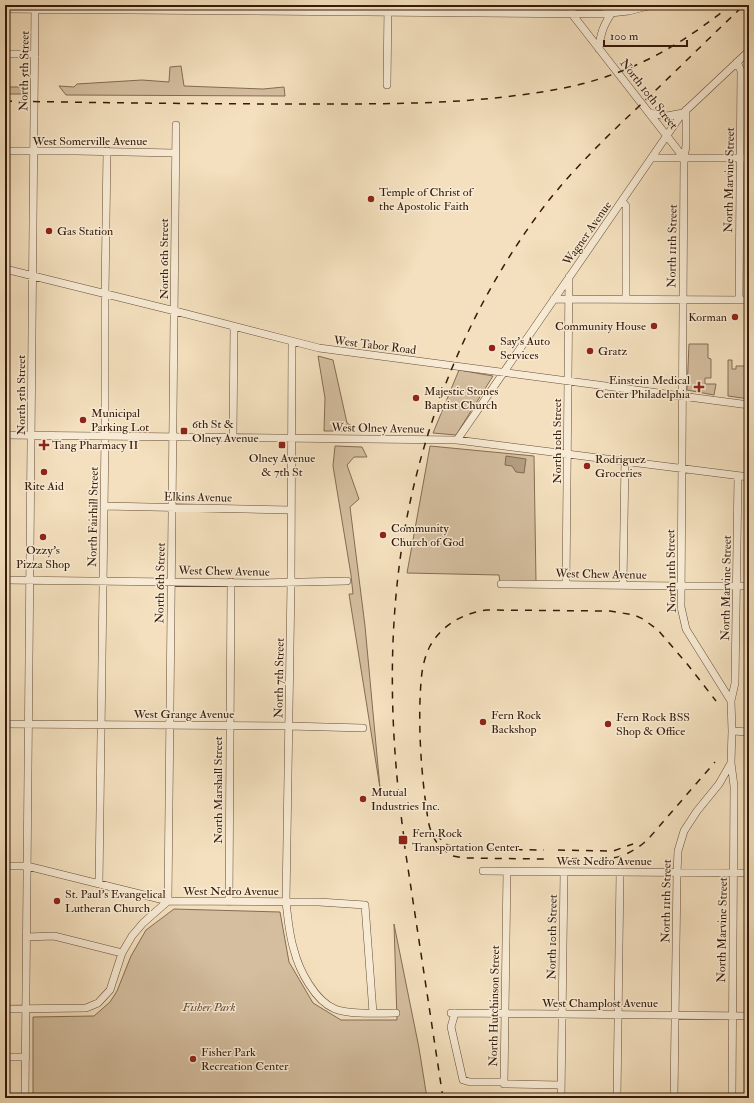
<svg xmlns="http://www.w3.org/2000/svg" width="754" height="1103" font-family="'IM FELL Double Pica',serif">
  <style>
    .green { fill: #d4be9f; stroke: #846c54 }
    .water { fill: #b39d80; stroke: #816950 }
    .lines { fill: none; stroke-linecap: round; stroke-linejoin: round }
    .minor-casing { stroke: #654c36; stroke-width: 8 }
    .minor { stroke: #f8ebd5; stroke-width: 7 }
    .rail { stroke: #351a09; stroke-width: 1.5; stroke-dasharray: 7 7; stroke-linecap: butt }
    .poi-dot { fill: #8f2418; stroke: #f8ebd5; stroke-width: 1.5 }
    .labels { text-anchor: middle; stroke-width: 3; stroke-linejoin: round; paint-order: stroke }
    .street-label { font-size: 12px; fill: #351a09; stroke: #f8ebd5 }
    .poi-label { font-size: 12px; fill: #351a09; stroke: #f8ebd5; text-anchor: start }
    .park-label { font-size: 12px; font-style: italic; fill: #654b36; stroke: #f8ebd5 }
  </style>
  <rect width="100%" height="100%" fill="#f4e0be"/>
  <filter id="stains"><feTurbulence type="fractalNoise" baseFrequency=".005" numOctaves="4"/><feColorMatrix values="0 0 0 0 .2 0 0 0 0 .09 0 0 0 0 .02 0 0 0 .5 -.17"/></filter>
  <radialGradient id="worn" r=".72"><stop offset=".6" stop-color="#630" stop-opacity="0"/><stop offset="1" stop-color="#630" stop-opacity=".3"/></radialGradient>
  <path class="green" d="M181,66l3,20 79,3 21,-2 1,9 -219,-1 -7,-9 15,1 3,-3 65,-4 27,2 1,-15z
    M5,87h19l1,7h-20z
    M689,344h19v14l3,1v19h-6v6h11l-2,11 -27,-5z
    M318,356l15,4 14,63 5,3 -4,5h-24l1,-33z
    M728,360h4v9h4v-3h13v33l-21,-3z
    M459,370l34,6 -37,59 -23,-2z
    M335,446l27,1 5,10h-13l-7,8 12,34 -9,8 15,119 15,162 -31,-194h4l-2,-19 -18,-109z
    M430,446l104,10 2,127h-36l-1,-8 -92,-2z
    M174,909l106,3 9,50 24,41 28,17h56l-3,-96 25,124 8,50h-394v-81l61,-1 16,-14 7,-11 14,-35 15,-26z"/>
  <path class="water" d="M506,456l20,3 -2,14 -8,-1 -4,-6 -7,-1z"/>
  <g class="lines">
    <g class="minor-casing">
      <path id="minor" d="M572,5v9l112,144
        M5,9l596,5 28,-3 23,-6
        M456,13v-8
        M512,13v-8
        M599,49c1,-14 4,-23 12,-35
        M5,54h30
        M737,62l4,9 -2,229
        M387,85l1,-80
        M649,113l18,3 16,-3
        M5,151h71l99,2
        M652,158h97
        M622,201l4,5v93
        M5,269l170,42 144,37 430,57
        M554,299l195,1
        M292,342l-1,241 -5,319c2,16 3,33 8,48 5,20 21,51 41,59 15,6 45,4 61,4
        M5,435l452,5 292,37
        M233,437l1,-110
        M457,440l224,-325 68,-64
        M104,506l187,4
        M5,580l254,3 88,-2
        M501,584l179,2h69
        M566,584l3,-307
        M623,585l2,-124
        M731,701l4,-18 3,-207
        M5,724l284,2 74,2
        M732,731l17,1
        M731,763l3,23 -2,312
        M5,866h22l141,35 151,1 46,3 8,108
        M483,871l266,2
        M507,871l-3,213 57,1
        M99,884l6,-448v-142l2,-143
        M229,902l2,-320
        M26,937l28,-1 68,17
        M5,1009l81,-1 12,-5 12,-13 12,-37 10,-17 11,-13 25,-22 8,-776
        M451,1013l298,3
        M455,1013l-4,14 12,53 7,2h34
        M5,1057h21
        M25,1098l10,-1093
        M561,1098l3,-226
        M617,1098l3,-226
        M674,1098l3,-225 1,-22 6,-20 13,-20 22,-27 12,-21 1,-32 -1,-30 -45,-72 -5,-22 3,-449 2,-12v-36"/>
    </g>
    <use href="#minor" class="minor"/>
    <path class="rail" d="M5,101c104,2 208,3 312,3 65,0 131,0 195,-8 33,-4 65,-9 96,-20 47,-16 84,-40 123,-71
      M436,835l10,9 12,5 86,1
      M404,838c-12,-87 -16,-175 -6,-262 15,-134 68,-269 151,-376 26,-32 55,-61 85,-89 37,-35 73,-71 110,-106
      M404,842l39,256
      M558,850l55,1 20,-7
      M447,852c-8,-5 -13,-12 -16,-21 -4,-10 -4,-23 -6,-33 -4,-33 -6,-65 -5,-98 1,-19 1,-36 10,-54 12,-21 33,-33 57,-36l123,1 24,4 9,4 15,11 30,35 28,36
      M453,856l11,2 80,1
      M558,859l55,-1c13,-2 28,-11 37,-21l65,-75"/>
  </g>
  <g class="poi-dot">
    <circle cx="371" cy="199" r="4"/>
    <circle cx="49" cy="231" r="4"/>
    <circle cx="735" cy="317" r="4"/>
    <circle cx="654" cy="326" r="4"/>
    <circle cx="492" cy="348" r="4"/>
    <circle cx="590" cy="351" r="4"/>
    <path d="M697 381h4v4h4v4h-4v4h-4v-4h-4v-4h4z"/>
    <circle cx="416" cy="398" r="4"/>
    <circle cx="83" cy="420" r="4"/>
    <rect x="180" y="427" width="8" height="8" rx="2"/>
    <path d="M42 439h4v4h4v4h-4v4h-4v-4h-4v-4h4z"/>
    <rect x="278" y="441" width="8" height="8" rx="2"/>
    <circle cx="587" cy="466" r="4"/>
    <circle cx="44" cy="472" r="4"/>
    <circle cx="383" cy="535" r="4"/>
    <circle cx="43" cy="537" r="4"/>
    <circle cx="483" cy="722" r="4"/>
    <circle cx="608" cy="724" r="4"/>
    <circle cx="363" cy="799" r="4"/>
    <rect x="398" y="835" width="10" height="10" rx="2"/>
    <circle cx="57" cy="901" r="4"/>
    <circle cx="193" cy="1059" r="4"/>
  </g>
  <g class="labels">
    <g class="street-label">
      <text transform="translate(24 71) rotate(-89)" y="4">North 5th Street</text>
      <text transform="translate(649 94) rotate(52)" y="4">North 10th Street</text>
      <text x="90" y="145">West Somerville Avenue</text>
      <text transform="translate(729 180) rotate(-89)" y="4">North Marvine Street</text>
      <text transform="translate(587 233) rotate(-55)" y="4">Wagner Avenue</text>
      <text transform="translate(672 246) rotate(-89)" y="4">North 11th Street</text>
      <text transform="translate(164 259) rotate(-90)" y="4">North 6th Street</text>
      <text transform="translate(375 345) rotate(7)" y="4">West Tabor Road</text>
      <text transform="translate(21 395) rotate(-90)" y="4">North 5th Street</text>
      <text transform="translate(378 428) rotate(1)" y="4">West Olney Avenue</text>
      <text transform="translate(557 441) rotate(-90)" y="4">North 10th Street</text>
      <text transform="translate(198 497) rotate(1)" y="4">Elkins Avenue</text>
      <text transform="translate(93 517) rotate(-89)" y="4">North Fairhill Street</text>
      <text transform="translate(224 571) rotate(1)" y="4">West Chew Avenue</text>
      <text transform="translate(671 571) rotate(-91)" y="4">North 11th Street</text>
      <text transform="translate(601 574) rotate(1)" y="4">West Chew Avenue</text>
      <text transform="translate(160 583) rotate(-89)" y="4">North 6th Street</text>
      <text transform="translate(726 588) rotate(-89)" y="4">North Marvine Street</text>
      <text transform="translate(279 678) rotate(-89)" y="4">North 7th Street</text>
      <text x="184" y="718">West Grange Avenue</text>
      <text transform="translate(218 790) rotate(-90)" y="4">North Marshall Street</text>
      <text x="604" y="865">West Nedro Avenue</text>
      <text x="231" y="895">West Nedro Avenue</text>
      <text transform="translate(666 901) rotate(-89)" y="4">North 11th Street</text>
      <text transform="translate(722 930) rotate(-89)" y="4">North Marvine Street</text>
      <text transform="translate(552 937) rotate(-89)" y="4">North 10th Street</text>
      <text x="600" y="1007">West Champlost Avenue</text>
      <text transform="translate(494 1006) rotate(-89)" y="4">North Hutchinson Street</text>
    </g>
    <g class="poi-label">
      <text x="379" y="196">Temple of Christ of<tspan x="379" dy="14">the Apostolic Faith</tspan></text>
      <text x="57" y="235">Gas Station</text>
      <text x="727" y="321" text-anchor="end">Korman</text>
      <text x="646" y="330" text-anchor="end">Community House</text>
      <text x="500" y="345">Say's Auto<tspan x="500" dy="14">Services</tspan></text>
      <text x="598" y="355">Gratz</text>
      <text x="690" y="384" text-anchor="end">Einstein Medical<tspan x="690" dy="14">Center Philadelphia</tspan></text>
      <text x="424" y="395">Majestic Stones<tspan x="424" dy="14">Baptist Church</tspan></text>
      <text x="91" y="417">Municipal<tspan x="91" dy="14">Parking Lot</tspan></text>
      <text x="192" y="428">6th St &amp;<tspan x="192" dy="14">Olney Avenue</tspan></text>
      <text x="52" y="449">Tang Pharmacy II</text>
      <text x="282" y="462" text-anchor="middle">Olney Avenue<tspan x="282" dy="14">&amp; 7th St</tspan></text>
      <text x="595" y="463">Rodriguez<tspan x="595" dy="14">Groceries</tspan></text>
      <text x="44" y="490" text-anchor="middle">Rite Aid</text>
      <text x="391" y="532">Community<tspan x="391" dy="14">Church of God</tspan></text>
      <text x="43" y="554" text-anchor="middle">Ozzy's<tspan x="43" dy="14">Pizza Shop</tspan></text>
      <text x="491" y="719">Fern Rock<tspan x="491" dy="14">Backshop</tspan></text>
      <text x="616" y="721">Fern Rock BSS<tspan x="616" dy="14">Shop &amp; Office</tspan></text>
      <text x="371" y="796">Mutual<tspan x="371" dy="14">Industries Inc.</tspan></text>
      <text x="412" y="837">Fern Rock<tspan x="412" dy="14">Transportation Center</tspan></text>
      <text x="65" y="898">St. Paul's Evangelical<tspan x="65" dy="14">Lutheran Church</tspan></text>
      <text x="201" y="1056">Fisher Park<tspan x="201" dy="14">Recreation Center</tspan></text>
    </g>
    <g class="park-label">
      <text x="209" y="1011">Fisher Park</text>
    </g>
  </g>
  <rect width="754" height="1103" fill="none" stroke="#f4e0be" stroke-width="20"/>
  <rect x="6" y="6" width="742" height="1091" fill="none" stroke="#351a09" stroke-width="2"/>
  <rect x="10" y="10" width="734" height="1083" fill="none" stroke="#351a09"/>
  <path d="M604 40v6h83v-6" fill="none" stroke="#351a09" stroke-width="2"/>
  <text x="610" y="40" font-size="12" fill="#351a09" stroke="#f8ebd5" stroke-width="3" paint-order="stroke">100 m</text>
  <rect width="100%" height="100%" filter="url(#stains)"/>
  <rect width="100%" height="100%" fill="url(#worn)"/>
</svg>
